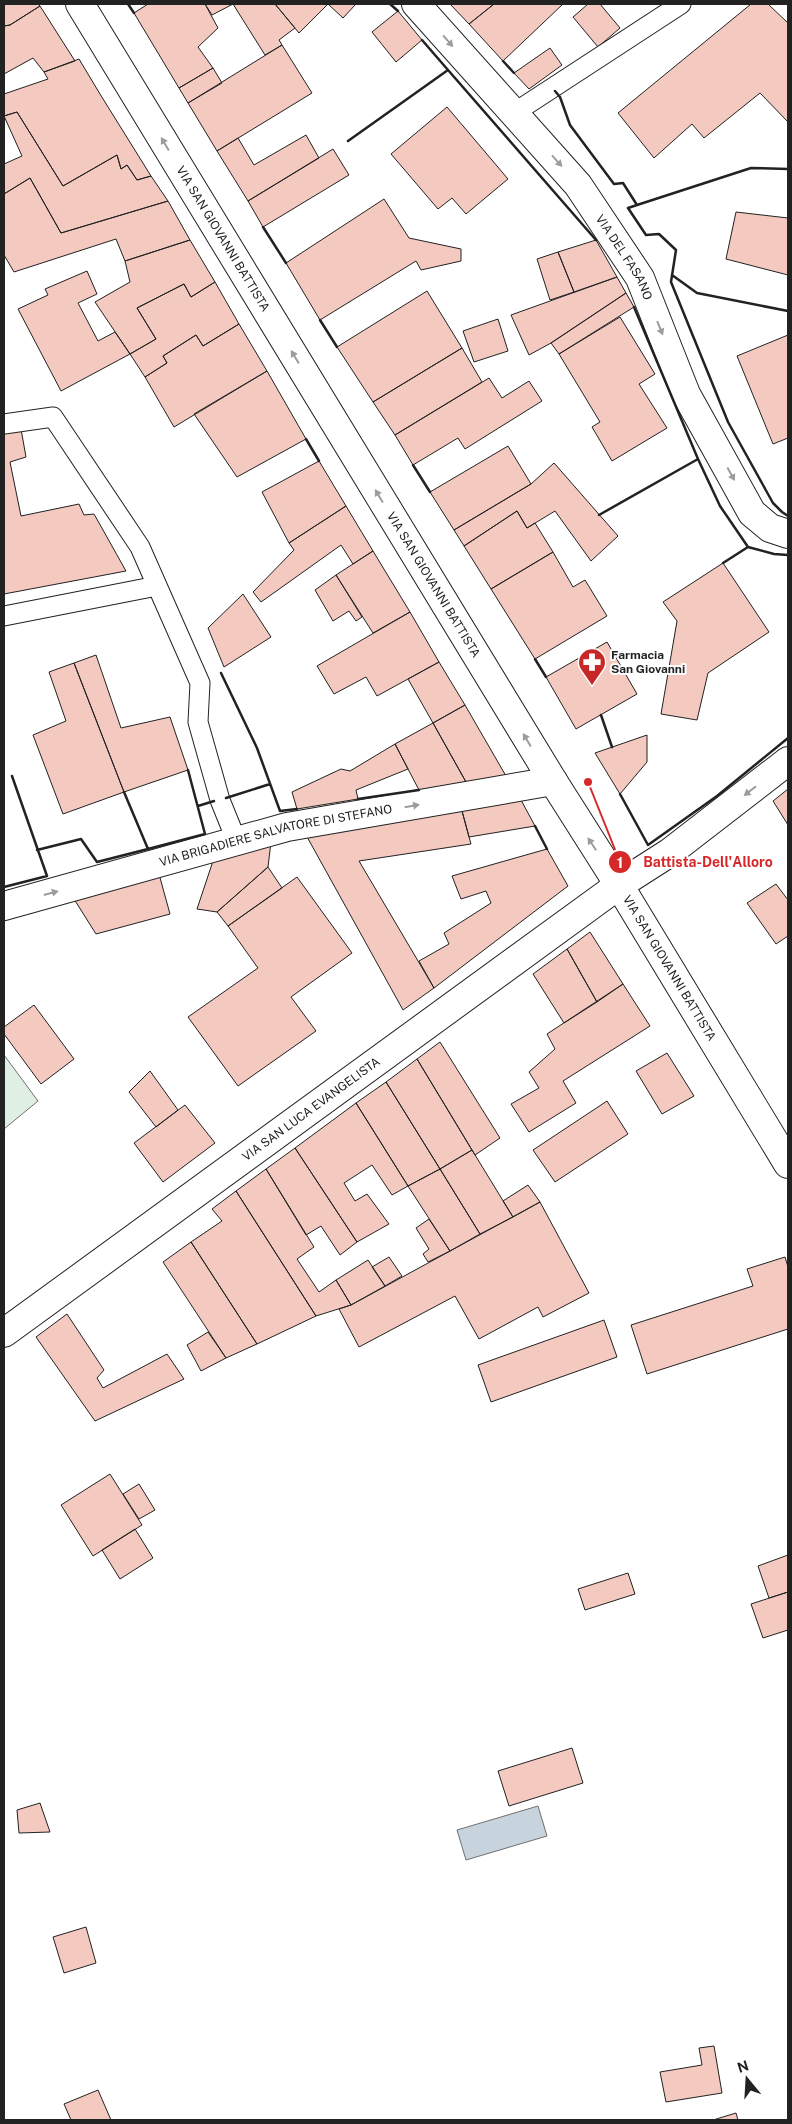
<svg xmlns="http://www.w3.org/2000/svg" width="792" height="2124" font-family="'Public Sans',sans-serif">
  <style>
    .green { fill: #e0efe3; stroke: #6f6f6f }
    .water { fill: #c7d3dd; stroke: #6f6f6f }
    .building { fill: #f3c9c0; stroke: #222 }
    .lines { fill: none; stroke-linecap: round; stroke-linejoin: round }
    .lane-casing { stroke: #222; stroke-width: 21 }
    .street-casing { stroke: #222; stroke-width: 30 }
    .secondary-casing { stroke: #222; stroke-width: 30 }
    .lane { stroke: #fff; stroke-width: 19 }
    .street { stroke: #fff; stroke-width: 28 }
    .secondary { stroke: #fff; stroke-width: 28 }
    .wall { stroke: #222; stroke-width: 2.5 }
    .oneway { fill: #9c9c9c }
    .labels { text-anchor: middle; stroke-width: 4; stroke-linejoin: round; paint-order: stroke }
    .street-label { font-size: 12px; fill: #222; stroke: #fff }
    .poi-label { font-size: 12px; font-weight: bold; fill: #222; stroke: #fff; text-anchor: start }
    .leader { fill: none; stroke: #d62828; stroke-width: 2 }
    .callout-dot { fill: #d62828; stroke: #fff; stroke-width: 2 }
    .mark-label { font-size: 15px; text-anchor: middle; font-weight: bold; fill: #fff }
    .callout-label { font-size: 14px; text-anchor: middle; font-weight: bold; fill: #d62828; stroke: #fff; stroke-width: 4; stroke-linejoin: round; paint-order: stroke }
  </style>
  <rect width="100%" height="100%" fill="#fff"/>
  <path class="green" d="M4,1055l34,46 -34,28z"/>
  <path class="water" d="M538,1806l9,30 -81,24 -9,-30z"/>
  <path class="building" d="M4,4h34l2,2 -30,19 -6,1z
    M148,4h57l13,24 -20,19 15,21 -34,20 -45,-75z
    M205,4h70l20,24 -16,12 3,5 -17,10 -32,-51 -21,11z
    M275,4h81l-13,14 -15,-14 -29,29z
    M450,4h44l-25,20z
    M494,4h69l-60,57 -34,-37z
    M588,4h12l20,24 -22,19 -25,-30z
    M751,4h17l20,19v99l-28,-29 -56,45 -12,-14 -38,34 -36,-45z
    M40,6l35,55 -31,11 -11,-14 -29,16v-48l6,-1z
    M398,11l24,29 -26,22 -24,-30z
    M282,45l30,48 -95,58 -29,-48z
    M550,48l12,17 -33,24 -15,-16z
    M79,59l21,35 51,82 -14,4 -10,-15 -6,4 -4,-14 -54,31 -46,-74 -13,4v-22l44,-15 -4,-7z
    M213,68l9,15 -34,20 -9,-15z
    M447,107l61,72 -42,35 -14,-16 -14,11 -47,-55z
    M17,112l46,74 54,-31 4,14 6,-4 10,15 14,-4 17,25 -107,32 -31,-55 -26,16v-30l18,-8 -18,-40z
    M306,135l13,23 -71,43 -31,-50 21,-13 16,27z
    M333,149l16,26 -86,52 -15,-26z
    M30,178l31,55 107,-32 22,39 -65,21 -9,-22 -102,33 -10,-17v-61z
    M384,199l25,39 52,11v12l-40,9 -5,-9 -96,59 -34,-57z
    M736,212l52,6v57l-62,-16z
    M190,240l25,42 -24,15 -7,-13 -47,24 19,31 -26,15 -35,-52 35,-20 -5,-21z
    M596,240l21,37 -43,15 -16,-40z
    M558,252l16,40 -24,8 -13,-41z
    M87,271l10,23 -19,9 20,38 17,-9 15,22 -69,37 -43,-82 30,-14 -3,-6z
    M617,277l9,16 -75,50 -22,12 -18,-40z
    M215,282l24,42 -36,22 -7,-11 -33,21 4,7 -22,14 -15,-23 26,-15 -19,-31 47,-24 7,13z
    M427,291l35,57 -89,54 -36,-55z
    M626,293l8,14 -75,47 -8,-11z
    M620,317l35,57 -16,10 28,44 -55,33 -20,-34 8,-5 -41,-68z
    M498,319l10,32 -34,11 -11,-31z
    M239,324l28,47 -93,56 -29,-50 22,-14 -4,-7 33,-21 7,11z
    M788,335v103l-15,6 -36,-88z
    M462,348l20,34 -87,53 -22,-33z
    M267,371l39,68 -69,38 -43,-63z
    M489,378l13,20 27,-17 13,20 -77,48 -7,-11 -45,27 -18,-30z
    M21,429l5,28 -16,5 11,54 58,-12 5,11 10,-1 32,57 -122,23v-162z
    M508,446l23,38 -77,46 -24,-38z
    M319,461l27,45 -57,37 -27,-51z
    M554,463l64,73 -27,25 -36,-50 -28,17 -10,-17 -53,35 -10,-16 77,-46z
    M346,506l27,45 -20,13 -12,-19 -80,57 -8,-10 41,-42 -5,-7z
    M517,511l10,17 8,-5 18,29 -62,37 -27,-43z
    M373,551l37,61 -37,21 -37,-58z
    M553,552l20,35 12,-7 22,36 -72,43 -44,-70z
    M723,563l46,69 -61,41 -11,47 -36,-6 16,-93 -14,-19z
    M336,575l26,42 -6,4 -7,-10 -16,10 -18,-31z
    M243,594l28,43 -47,30 -16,-39z
    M410,612l29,50 -62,34 -11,-19 -32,17 -17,-28z
    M607,642l30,52 -61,35 -30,-52z
    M96,655l25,73 49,-11 18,53 -64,22 -50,-129z
    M439,662l26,43 -32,18 -25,-44z
    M74,663l50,129 -61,22 -30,-79 33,-14 -17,-49z
    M465,705l41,71 -40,6 -33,-59z
    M433,723l33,59 -47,8 -24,-46z
    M647,735v27l-27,32 -25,-41z
    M395,744l13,25 -52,21 2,9 -61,10 -5,-17 49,-23 9,2z
    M788,789v36l-15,-24z
    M521,800l14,26 -66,11 -7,-26z
    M462,811l9,33 -112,17 75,127 -31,22 -97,-175z
    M271,842l-3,25 -51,45 -20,-3 17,-51z
    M547,849l21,37 -134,102 -15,-27 30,-17 -5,-11 47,-30 -5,-12 -25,8 -9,-23z
    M268,867l14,21 -54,38 -11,-14z
    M159,874l11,40 -74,20 -22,-35z
    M297,877l55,76 -61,44 25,34 -78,55 -50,-69 70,-49 -30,-42z
    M776,884l12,16v36l-12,8 -29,-41z
    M590,932l33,52 -26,18 -30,-53z
    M567,949l30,53 -33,21 -31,-49z
    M623,984l27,42 -87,55 13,22 -47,29 -18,-28 28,-16 -10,-16 26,-23 -8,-15z
    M34,1005l40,54 -33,25 -37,-50v-7z
    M440,1042l60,96 -25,17 -58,-96z
    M667,1053l27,43 -32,18 -26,-43z
    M417,1059l55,91 -32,19 -54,-87z
    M150,1071l28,39 -22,17 -27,-35z
    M386,1082l54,87 -32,17 -52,-83z
    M607,1101l21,33 -73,48 -22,-32z
    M356,1103l52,83 -16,9 -20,-30 -28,18 11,18 12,-7 22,30 -32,18 -62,-94z
    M185,1105l30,38 -52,39 -29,-39z
    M295,1148l62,94 -17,13 -19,-29 -15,9 -40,-66z
    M472,1150l41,67 -33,17 -40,-65z
    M266,1169l48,78 -17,12 22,33 17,-12 15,25 -35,11 -80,-125z
    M440,1169l40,65 -30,17 -42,-65z
    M528,1185l12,17 -27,15 -10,-16z
    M236,1191l80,125 -59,28 -66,-102 31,-21 -10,-12z
    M540,1202l49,91 -46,24 -5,-10 -59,32 -24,-43 -96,51 -20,-38 12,-4z
    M429,1219l21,32 -22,11 -5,-8 6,-5 -13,-21z
    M191,1242l66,102 -31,14 -63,-96z
    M389,1257l13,19 -17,10 -13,-19z
    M785,1257l3,10v62l-141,45 -16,-49 122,-39 -6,-17z
    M368,1260l17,26 -34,19 -15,-25z
    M67,1314l37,56 -7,8 6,10 64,-34 17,25 -89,42 -59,-84z
    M604,1320l13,37 -126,45 -13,-37z
    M208,1332l18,26 -25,13 -14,-26z
    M110,1474l32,51 -49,31 -32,-51z
    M139,1484l16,26 -16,9 -16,-25z
    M135,1529l18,29 -33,21 -18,-29z
    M788,1555v37l-19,6 -11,-32z
    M628,1573l7,21 -50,16 -7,-21z
    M788,1592v38l-25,8 -12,-34z
    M572,1748l11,35 -74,23 -11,-35z
    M40,1803l10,29 -31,1 -2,-23z
    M86,1927l10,36 -32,10 -11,-36z
    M714,2046l8,47 -56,9 -6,-30 42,-7 -3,-17z
    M98,2090l13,30h-40l-7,-16z
    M736,2113l2,7h-25z"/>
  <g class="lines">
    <g class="lane-casing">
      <path id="lane" d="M514,113l167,-109
        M4,424l49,-7 87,130 60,136 -2,39 22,78 17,42
        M4,616l153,-30"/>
    </g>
    <g class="street-casing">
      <g id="street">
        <path id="s1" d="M416,4l162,181 62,93 46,116 66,119 18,15 18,6"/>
        <path d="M619,885l50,-32 119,-92"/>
        <path id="s2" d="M4,906l283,-79 266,-46"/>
      </g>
    </g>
    <g class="secondary-casing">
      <g id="secondary">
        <path id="s3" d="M80,4l473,777 66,104 169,279"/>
        <path id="s4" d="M4,1333l615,-448"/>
      </g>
    </g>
    <use href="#lane" class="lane"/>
    <use href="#street" class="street"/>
    <use href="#secondary" class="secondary"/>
    <path class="wall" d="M128,4l6,9
      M390,4l8,7
      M422,40l26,30
      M503,61l11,12
      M555,91l5,6 10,28 44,59 9,-1 14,22 114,-37 37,1
      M348,141l100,-71 148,170
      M637,205l-9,3 18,27 13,-1 17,16 -5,32 57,140 45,81 9,9 6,4
      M263,227l23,36
      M672,275l25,18 91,18
      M320,320l17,27
      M306,439l13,22
      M698,459l22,47 28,41
      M413,465l17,27
      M599,515l99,-56 -64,-152
      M723,563l25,-16 26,7 14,1
      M535,659l11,18
      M221,673l36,75 23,63 17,-2
      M601,715l11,32
      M620,794l28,51 69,-49 71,-58
      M226,798l44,-14
      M358,799l61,-9
      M198,806l16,-5
      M535,826l12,23
      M148,849l57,-15 -17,-64
      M37,850l44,-11 16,23 51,-13 -24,-57
      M4,887l43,-11 -35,-100"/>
  </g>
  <defs><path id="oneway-solid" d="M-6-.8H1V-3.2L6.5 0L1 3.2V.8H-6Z" transform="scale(1.25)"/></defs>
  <g class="oneway">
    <use href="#oneway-solid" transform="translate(448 41) rotate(49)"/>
    <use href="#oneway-solid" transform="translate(165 144) rotate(-121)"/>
    <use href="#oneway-solid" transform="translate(557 161) rotate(48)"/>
    <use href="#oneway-solid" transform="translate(660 328) rotate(68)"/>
    <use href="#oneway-solid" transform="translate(295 357) rotate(-121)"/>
    <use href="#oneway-solid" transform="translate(731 474) rotate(61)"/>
    <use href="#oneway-solid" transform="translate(379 496) rotate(-121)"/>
    <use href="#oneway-solid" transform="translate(527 740) rotate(-121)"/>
    <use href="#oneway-solid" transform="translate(750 791) rotate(142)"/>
    <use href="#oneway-solid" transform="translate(412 806) rotate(-10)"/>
    <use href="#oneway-solid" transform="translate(592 844) rotate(-123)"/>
    <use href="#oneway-solid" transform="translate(51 893) rotate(-15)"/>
  </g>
  <defs>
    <g id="pharmacy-pin" transform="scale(1.4375)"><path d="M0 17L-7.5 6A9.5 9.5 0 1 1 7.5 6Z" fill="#c62828" stroke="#fff"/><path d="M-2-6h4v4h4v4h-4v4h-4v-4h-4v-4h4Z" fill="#fff"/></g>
  </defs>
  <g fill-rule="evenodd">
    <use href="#pharmacy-pin" x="592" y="662"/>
  </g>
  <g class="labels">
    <g class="street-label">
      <text dy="4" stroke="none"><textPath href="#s3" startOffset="275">VIA SAN GIOVANNI BATTISTA</textPath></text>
      <text dy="4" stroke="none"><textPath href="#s1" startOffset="329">VIA DEL FASANO</textPath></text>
      <text dy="4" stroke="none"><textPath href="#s3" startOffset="680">VIA SAN GIOVANNI BATTISTA</textPath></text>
      <text dy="4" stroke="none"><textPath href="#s2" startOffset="281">VIA BRIGADIERE SALVATORE DI STEFANO</textPath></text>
      <text dy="4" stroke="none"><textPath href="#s3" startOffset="1130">VIA SAN GIOVANNI BATTISTA</textPath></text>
      <text dy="4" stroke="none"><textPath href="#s4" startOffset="380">VIA SAN LUCA EVANGELISTA</textPath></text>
    </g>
    <g class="poi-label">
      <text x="611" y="659">Farmacia<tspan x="611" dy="14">San Giovanni</tspan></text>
    </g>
  </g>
  <path class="leader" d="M588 782L620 862"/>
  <g class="callout-dot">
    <circle cx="588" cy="782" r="5"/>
    <circle cx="620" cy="862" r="12"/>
  </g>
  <g class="mark-label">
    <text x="620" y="868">1</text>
  </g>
  <g class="callout-label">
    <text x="708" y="867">Battista-Dell'Alloro</text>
  </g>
  <rect width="792" height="2124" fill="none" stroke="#222222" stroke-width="10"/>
  <g transform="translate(747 2079) rotate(342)" stroke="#ffffff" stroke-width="4" paint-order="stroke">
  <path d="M0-4L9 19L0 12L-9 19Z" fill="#222222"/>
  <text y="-8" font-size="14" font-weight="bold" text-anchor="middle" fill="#222222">N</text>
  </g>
</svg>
